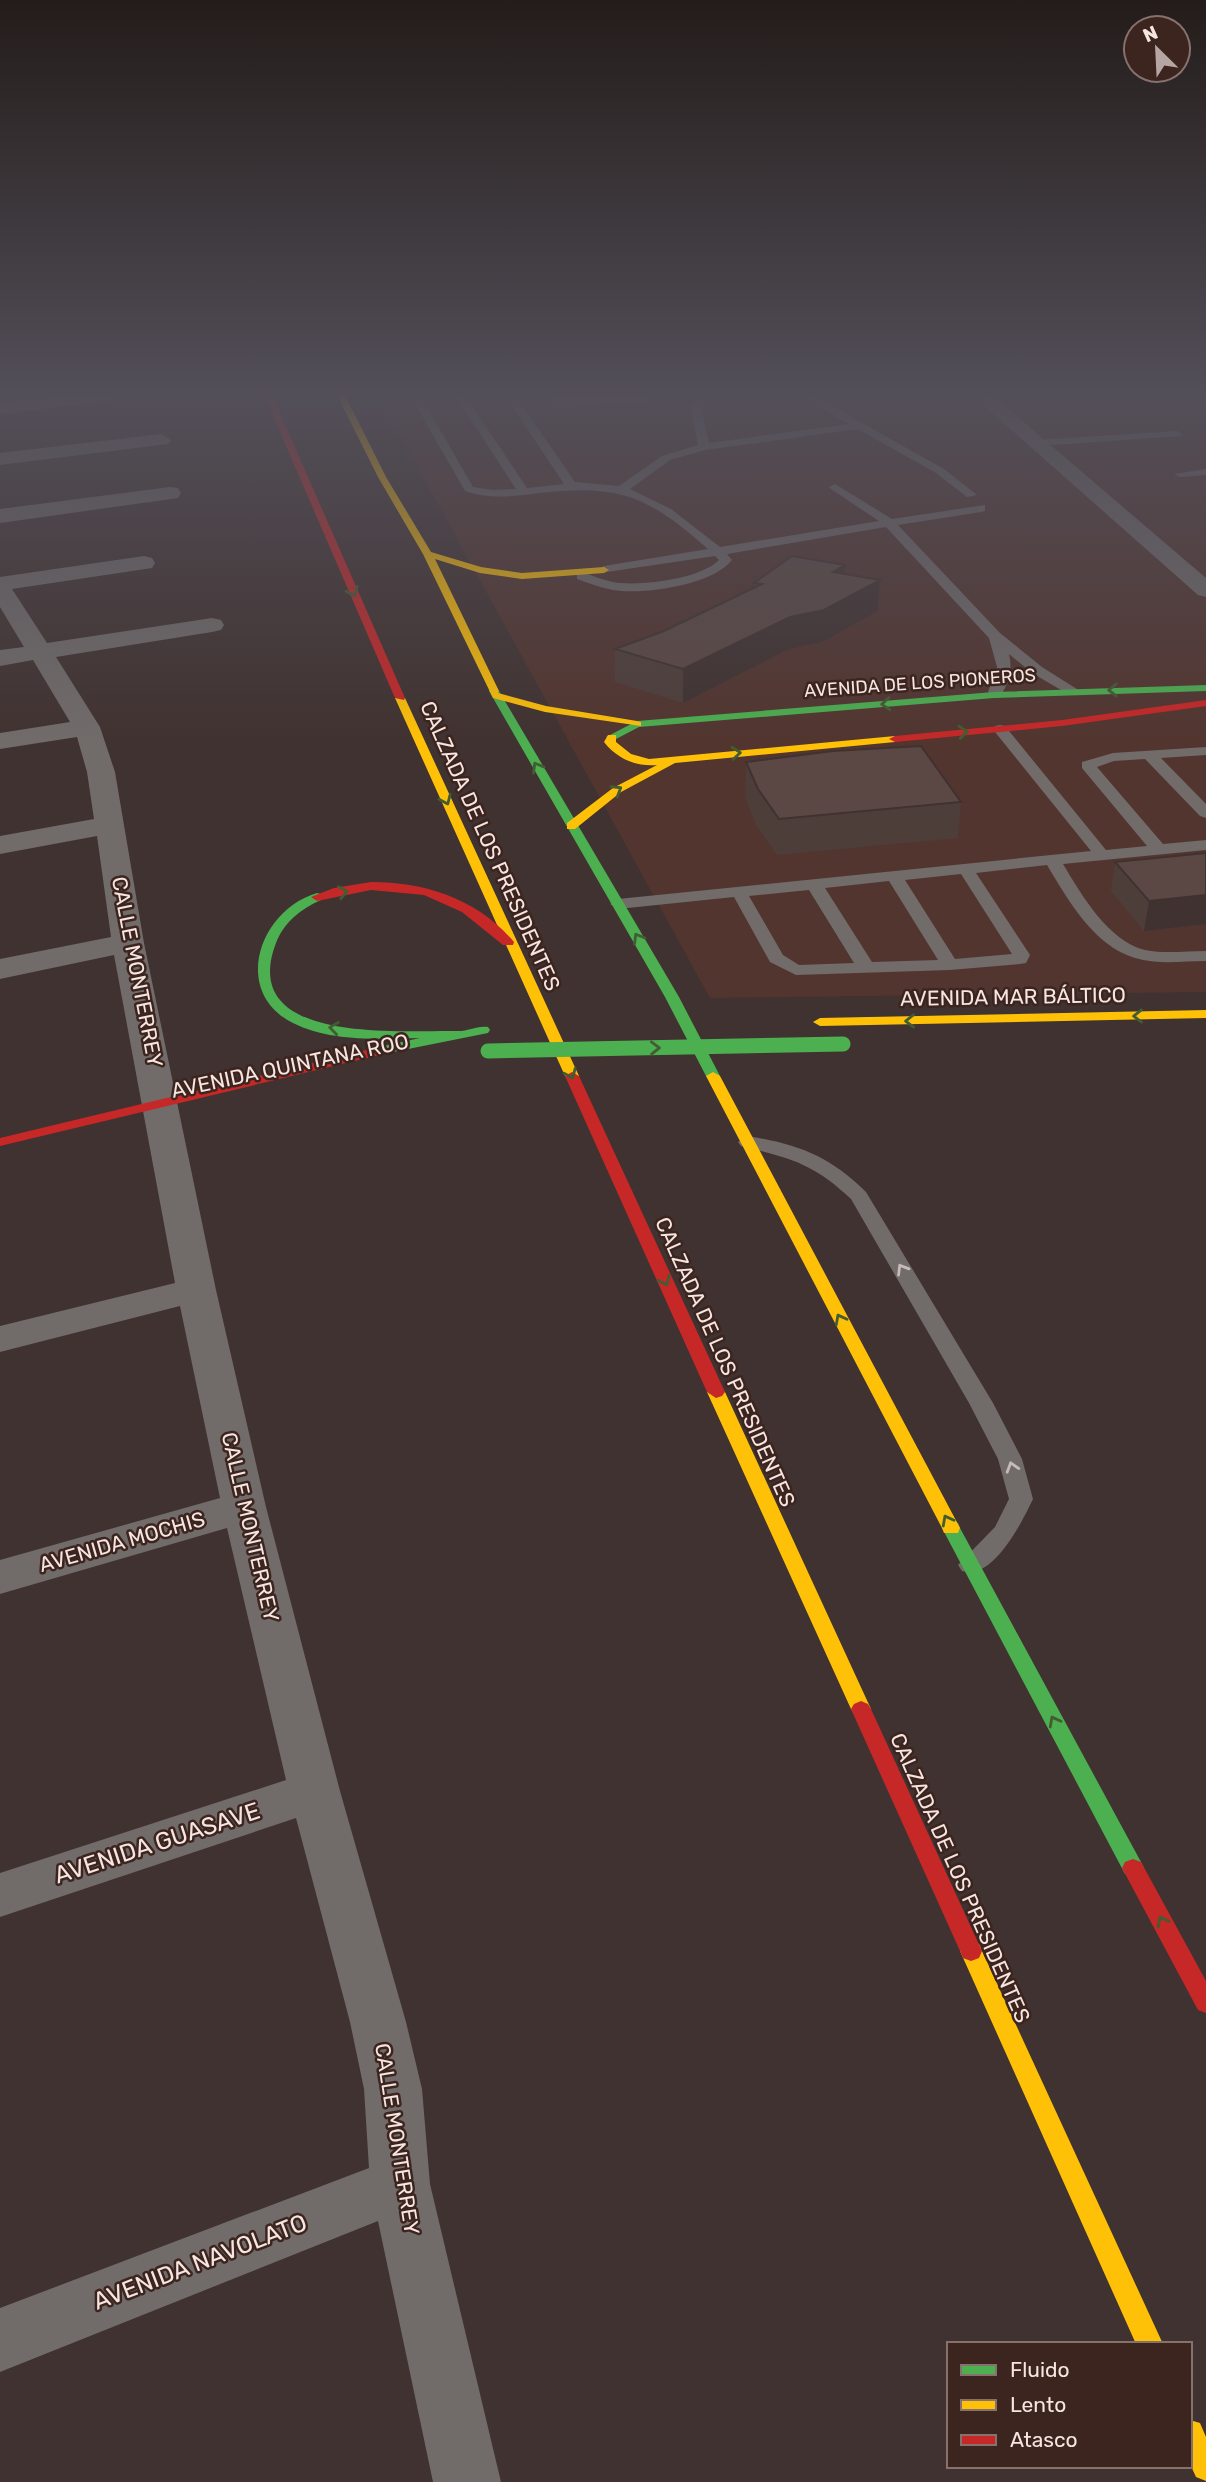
<svg xmlns="http://www.w3.org/2000/svg" width="1206" height="2482" font-family="Rubik,sans-serif">
  <style>
    .built { fill: #52352f }
    .green { fill: #734b42 }
    .lines { fill: none; stroke-linecap: round; stroke-linejoin: round }
    .lane { fill: #716b6a; fill-rule: evenodd }
    .street { fill: #716b6a; fill-rule: evenodd }
    .fast { fill: #4caf50; fill-rule: evenodd }
    .slow { fill: #ffc107; fill-rule: evenodd }
    .jam { fill: #c62828; fill-rule: evenodd }
    .fast-bridge { stroke: #4caf50; stroke-width: 15 }
    .wall { fill: #4e3e3a }
    .shaded-wall { fill: #403230 }
    .building { fill: #5b4844; stroke: #403230; stroke-width: 2 }
    .oneway { stroke: #425c33 }
    .oneway2 { stroke: #c7bab7 }
    .labels { text-anchor: middle; stroke-width: 5; stroke-linejoin: round; paint-order: stroke }
    .far-street-label { font-size: 18px; fill: #f6e5e1; stroke: #3c241f }
    .street-label { font-size: 21px; fill: #f6e5e1; stroke: #3c241f }
    .near-street-label { font-size: 24px; fill: #f6e5e1; stroke: #3c241f }
  </style>
  <rect width="100%" height="100%" fill="#403230"/>
  <path class="built" d="M378,395h828v597l-496,6z"/>
  <path class="green" d="M546,395h109l-9,7 -90,5z"/>
  <g class="lines">
    <path class="lane" d="M410,395h10l53,92 20,3 23,-1 -61,-94h10l62,93 37,-4 -59,-89h10l60,87 44,4 43,-30 36,-11 -7,-37 8,-13h16l-8,4 -6,9 8,35 140,-19 -49,-29h12l132,74 33,26 -10,2 -31,-24 -78,-44 -153,21 -35,10 -40,29 41,20 49,38 159,-26 -48,-32 -2,-2 6,-3 57,35 93,-14v6l-4,1 -83,13 102,108 42,34 38,24 -12,3 -36,-21 -23,-19c4,18 0,29 -10,44h-10l-2,-3 10,-28 -8,-29 -103,-111 -159,27 5,6c-19,25 -88,35 -119,30 -12,-2 -24,-7 -36,-11v-6l4,-1c11,3 21,8 32,10 25,5 88,-3 106,-22l-4,-4 -115,17 -2,-3 6,-4 104,-17c-60,-53 -88,-65 -168,-56 -25,3 -51,7 -75,-2z
      M1177,431l5,3 -1,2 -145,10 -5,-3 5,-3z
      M1206,469v6l-26,2 -6,-3z
      M1000,725l5,1 101,124 41,-4 -65,-78v-6l31,-9 93,-6v8l-45,3 45,46v14l-6,-2 -55,-57 -31,2 -17,6 66,77 43,-4v10l-143,14c18,30 45,77 82,86 20,4 41,1 61,1v10c-23,0 -48,4 -71,-3 -41,-12 -67,-58 -88,-93l-71,8 54,82 -4,8 -6,1 -70,6 -154,5 -26,-13 -36,-65 -116,12 -8,-5 8,-5 473,-48 -96,-119v-6zM961,874l51,80 -57,5 -50,-79zM889,881l49,79 -66,2 -47,-74zM809,890l45,73 -55,2 -16,-10 -34,-59z
      M748,1136c51,9 80,19 118,56l127,211 29,56 11,40c-11,23 -40,82 -71,72l-4,-6 37,-38 14,-28 -11,-40 -29,-56 -118,-204c-38,-36 -61,-41 -110,-53l-3,-4z"/>
    <path class="street" d="M64,395h55l-10,6 -109,13v-12z
      M972,395h20l214,183v19l-8,-2z
      M161,434l10,6 -3,4 -168,21v-12z
      M170,487l8,1 3,5 -3,5 -178,25v-14z
      M144,556l8,2 3,5 -3,5 -140,21 35,54 165,-25 9,2 3,5 -3,5 -9,2 -156,25 44,70 15,45 29,171 72,347 50,217 74,284 66,231 16,67 8,95 71,298h-68l-55,-261 -378,151v-64l369,-140 -5,-79 -14,-67 -54,-204 -296,99v-44l286,-93 -59,-252 -227,66v-34l220,-62 -40,-192 -180,46v-26l175,-43 -61,-328 -114,24v-20l111,-22 -14,-101 -97,18v-18l94,-17 -7,-47 -10,-35 -77,12v-16l70,-11 -37,-62 -33,6v-16l24,-3 -24,-40v-30z"/>
    <path class="fast" d="M1206,685v6l-212,7 -355,29 -23,12 -10,-2 31,-16 357,-29z
      M490,689l9,2 180,306 41,79 -2,3 -5,1 -7,-4 -41,-79 -176,-306z
      M317,893l4,1v6c-20,9 -37,22 -45,43 -39,102 124,87 180,88 11,1 21,-6 32,-4l2,3 -2,3 -105,21 -7,-4 2,-3 42,-9c-40,1 -90,4 -127,-15 -62,-31 -34,-113 24,-130z
      M951,1521l7,2 2,5 181,334 3,6 -3,6 -8,3 -8,-3 -183,-346 2,-5z"/>
    <path class="slow" d="M337,395h8l41,82 45,75 50,15 41,6 82,-6 5,3 -5,3 -82,6 -42,-6 -45,-14 64,132 -1,2 48,13 91,15 4,1v4l-96,-14 -52,-14 -70,-144 -45,-77z
      M396,696l9,2 174,378 -2,3 -5,1 -7,-4 -170,-378z
      M608,735h8v7l15,12 18,5 246,-23 6,3 -6,3 -220,21 -54,29 -46,37h-8v-6l46,-35 44,-23c-20,2 -40,-6 -53,-23z
      M1206,1010v8l-386,8 -7,-4 7,-4z
      M713,1072l7,4 240,452 -2,5h-14l-2,-5 -236,-452z
      M716,1386l9,6 146,317 -3,5 -7,3 -7,-3 -3,-5 -144,-317z
      M971,1941l8,3 3,7 181,393h-27l-176,-393 3,-7z
      M1190,2420l10,3 6,14v44l-10,-4 -6,-13z"/>
    <path class="jam" d="M264,395h8l133,303 -1,2 -9,-2z
      M1206,700v6l-144,20 -167,16 -6,-3 6,-3 167,-16z
      M371,882c54,0 107,17 143,60l-1,3h-10l-41,-33 -38,-17 -53,-5 -54,11 -6,-4 23,-9z
      M383,1046l7,4 -2,3 -388,93v-8z
      M572,1072l7,4 146,316 -3,4 -6,2 -9,-6 -142,-316z
      M861,1701l7,3 3,5 111,242 -3,7 -8,3 -8,-3 -3,-7 -109,-242 3,-5z
      M1133,1859l8,3 65,119v32l-8,-3 -76,-142 3,-6z"/>
    <path class="fast-bridge" d="M488,1051l355,-7"/>
  </g>
  <path class="wall" d="M845,565l-1,9 36,6 -2,31 -56,31 -33,7 -106,54 -68,-21v-33l49,-18 90,-44v-4z
    M746,762l215,40 -3,36 -181,17 -21,-30 -11,-28z
    M1206,853v71l-62,7 -33,-40 4,-29z"/>
  <path class="shaded-wall" d="M845,565l-2,31 -10,-24z
    M880,580l-2,31 -56,31 -33,7 -106,54v-34l107,-52z
    M1206,895v29l-62,7 5,-30z"/>
  <path class="building" d="M792,556l53,9 -12,7 47,8 -56,30 -34,7 -107,52 -68,-20 49,-18 98,-47 -8,-1z
    M921,746l40,56 -182,17 -21,-30 -12,-27 87,-11z
    M1206,853v42l-57,6 -34,-39z"/>
  <defs><path id="oneway-chevron" d="M-2-3.5L2.5 0L-2 3.5" fill="none" stroke-width="1.6" stroke-linecap="round" stroke-linejoin="round" transform="scale(1.75)"/></defs>
  <g class="oneway">
    <use href="#oneway-chevron" transform="translate(353 592) rotate(66)"/>
    <use href="#oneway-chevron" transform="translate(1113 690) rotate(179)"/>
    <use href="#oneway-chevron" transform="translate(886 704) rotate(175)"/>
    <use href="#oneway-chevron" transform="translate(963 732) rotate(-5)"/>
    <use href="#oneway-chevron" transform="translate(736 753) rotate(-5)"/>
    <use href="#oneway-chevron" transform="translate(537 767) rotate(-120)"/>
    <use href="#oneway-chevron" transform="translate(617 790) rotate(-31)"/>
    <use href="#oneway-chevron" transform="translate(446 800) rotate(66)"/>
    <use href="#oneway-chevron" transform="translate(343 892) rotate(-12)"/>
    <use href="#oneway-chevron" transform="translate(638 938) rotate(-120)"/>
    <use href="#oneway-chevron" transform="translate(1138 1016) rotate(179)"/>
    <use href="#oneway-chevron" transform="translate(910 1021) rotate(179)"/>
    <use href="#oneway-chevron" transform="translate(334 1028) rotate(-172)"/>
    <use href="#oneway-chevron" transform="translate(655 1048) rotate(-1)"/>
    <use href="#oneway-chevron" transform="translate(571 1074) rotate(66)"/>
    <use href="#oneway-chevron" transform="translate(665 1281) rotate(66)"/>
    <use href="#oneway-chevron" transform="translate(840 1319) rotate(-118)"/>
    <use href="#oneway-chevron" transform="translate(947 1520) rotate(-118)"/>
    <use href="#oneway-chevron" transform="translate(1054 1721) rotate(-118)"/>
    <use href="#oneway-chevron" transform="translate(1162 1921) rotate(-118)"/>
  </g>
  <g class="oneway2">
    <use href="#oneway-chevron" transform="translate(902 1269) rotate(-121)"/>
    <use href="#oneway-chevron" transform="translate(1012 1467) rotate(-107)"/>
  </g>
  <linearGradient id="sky" x2="0" y2="1"><stop stop-color="#231c1a"/><stop offset="0.53" stop-color="#534f59"/><stop offset="1" stop-color="#534f59" stop-opacity="0"/></linearGradient>
  <rect width="1206" height="742" fill="url(#sky)"/>
  <g class="labels">
    <g class="far-street-label">
      <text transform="translate(920 683) rotate(-4)" y="6">AVENIDA DE LOS PIONEROS</text>
    </g>
    <g class="street-label">
      <text transform="translate(490 846) rotate(66)" y="7">CALZADA DE LOS PRESIDENTES</text>
      <text transform="translate(137 972) rotate(79)" y="7">CALLE MONTERREY</text>
      <text transform="translate(1013 997) rotate(-1)" y="7">AVENIDA MAR BÁLTICO</text>
      <text transform="translate(290 1066) rotate(-12)" y="7">AVENIDA QUINTANA ROO</text>
      <text transform="translate(725 1362) rotate(66)" y="7">CALZADA DE LOS PRESIDENTES</text>
      <text transform="translate(250 1527) rotate(77)" y="7">CALLE MONTERREY</text>
      <text transform="translate(122 1542) rotate(-16)" y="7">AVENIDA MOCHIS</text>
      <text transform="translate(960 1878) rotate(66)" y="7">CALZADA DE LOS PRESIDENTES</text>
      <text transform="translate(397 2139) rotate(81)" y="7">CALLE MONTERREY</text>
    </g>
    <g class="near-street-label">
      <text transform="translate(157 1843) rotate(-18)" y="8">AVENIDA GUASAVE</text>
      <text transform="translate(200 2262) rotate(-21)" y="8">AVENIDA NAVOLATO</text>
    </g>
  </g>
  <rect x="947" y="2342" width="245" height="126" fill="#3c241f" stroke="#86716d" stroke-width="2"/>
  <rect x="961" y="2365" width="35" height="10" fill="#4caf50" stroke="#86716d" stroke-width="2"/>
  <text x="1010" y="2377" font-size="21" fill="#f6e5e1">Fluido</text>
  <rect x="961" y="2400" width="35" height="10" fill="#ffc107" stroke="#86716d" stroke-width="2"/>
  <text x="1010" y="2412" font-size="21" fill="#f6e5e1">Lento</text>
  <rect x="961" y="2435" width="35" height="10" fill="#c62828" stroke="#86716d" stroke-width="2"/>
  <text x="1010" y="2447" font-size="21" fill="#f6e5e1">Atasco</text>
  <g transform="translate(1157 49) rotate(336)"><circle r="33" fill="#3c241f" stroke="#86716d" stroke-width="2"/>
  <path d="M0-5L12 26L0 18L-12 26Z" fill="#b6a6a3"/>
  <text y="-10" font-size="19" font-weight="bold" text-anchor="middle" fill="#f6e5e1">N</text>
  </g>
</svg>
